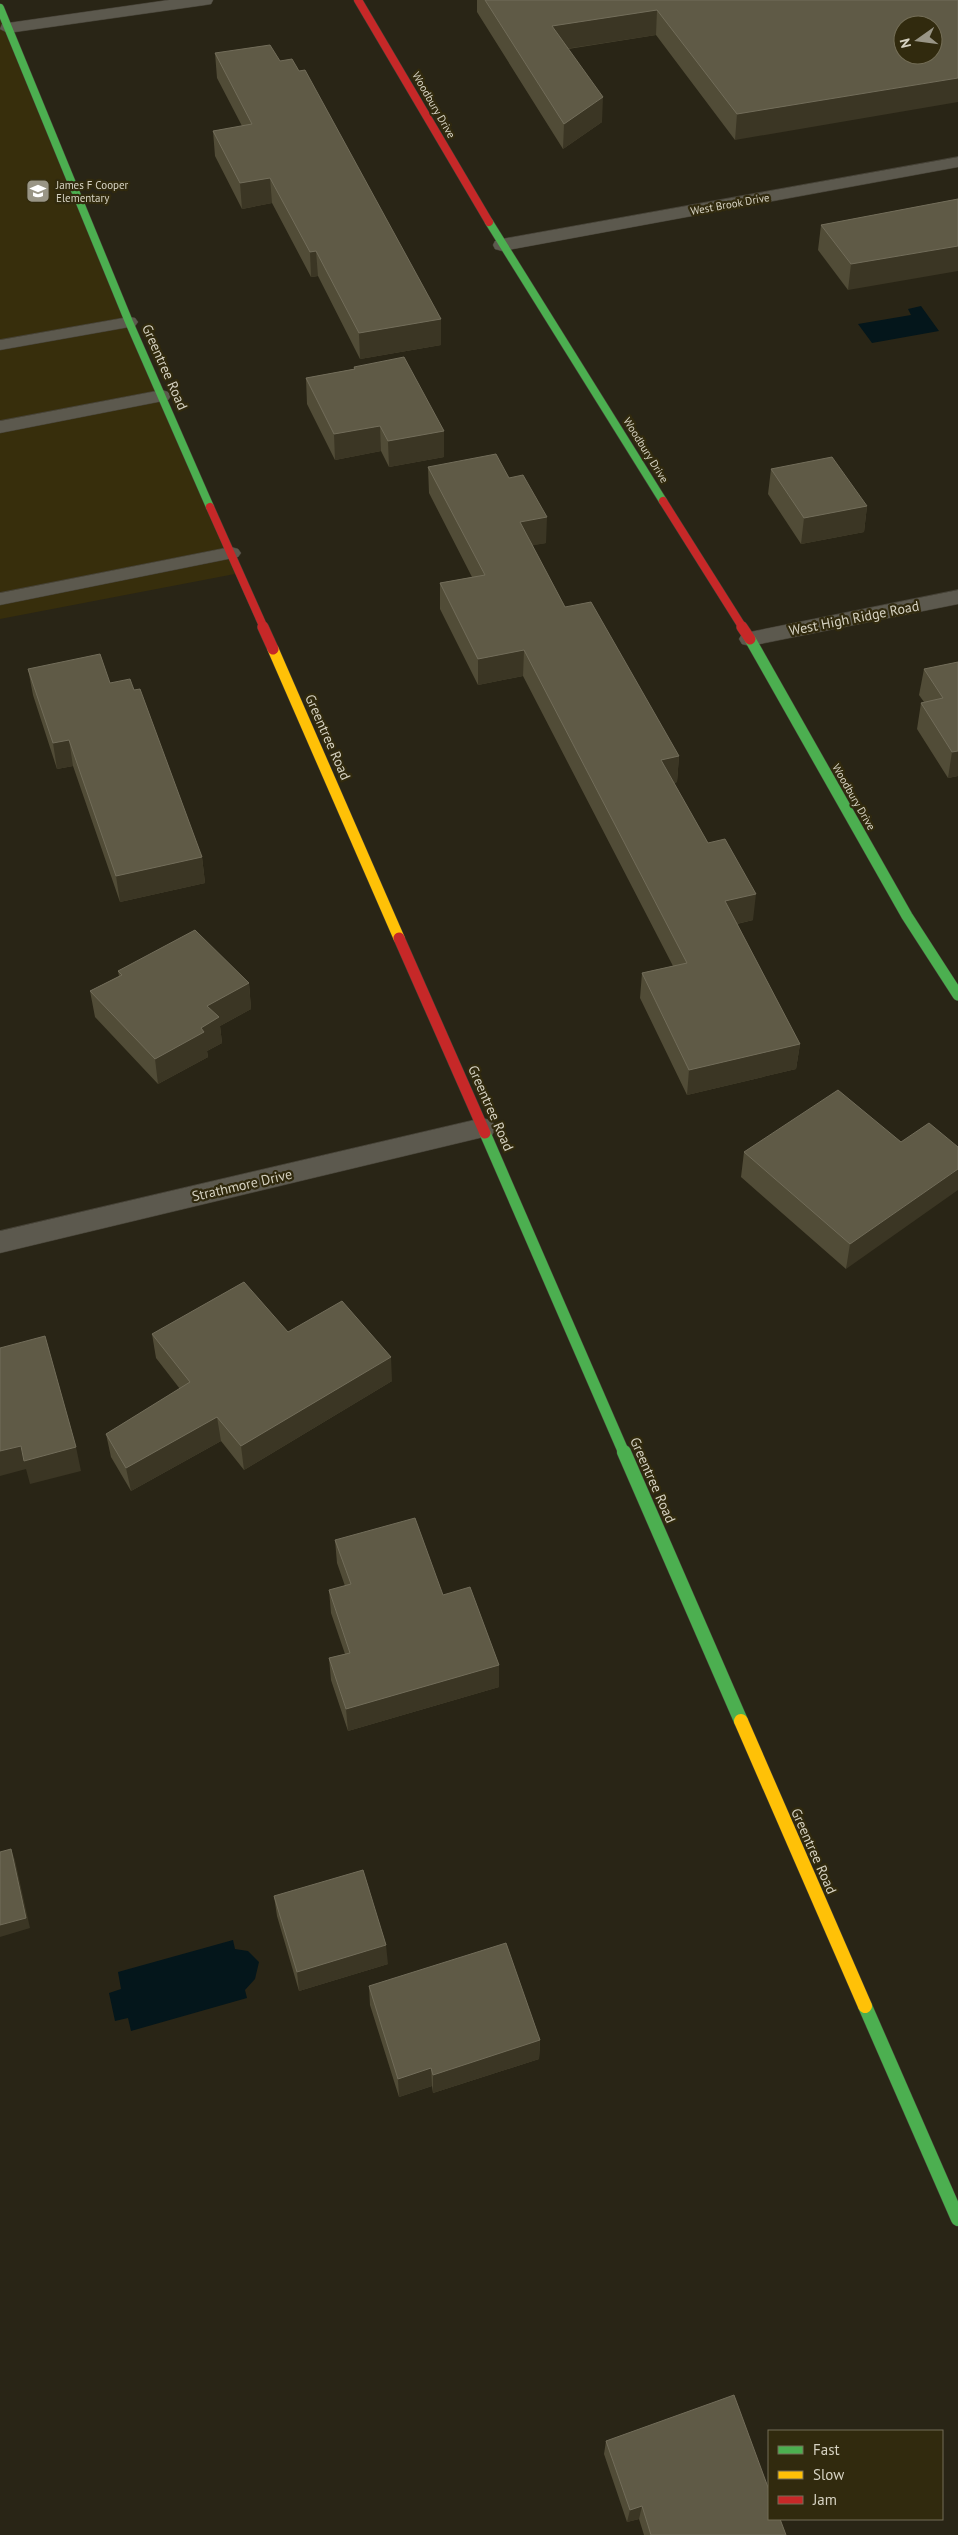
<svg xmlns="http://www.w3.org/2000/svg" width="958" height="2535" font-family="'PT Sans',sans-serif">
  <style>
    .built { fill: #372e0c }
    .water { fill: #04161b }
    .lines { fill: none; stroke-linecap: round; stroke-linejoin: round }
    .lane-casing { stroke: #454136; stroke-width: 1 }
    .street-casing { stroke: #454136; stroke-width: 1 }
    .fast-far2-casing { stroke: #454136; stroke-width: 9 }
    .fast-far1-casing { stroke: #454136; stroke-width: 12 }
    .fast-casing { stroke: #454136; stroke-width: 15 }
    .slow-far1-casing { stroke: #454136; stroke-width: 12 }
    .slow-casing { stroke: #454136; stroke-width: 15 }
    .jam-far1-casing { stroke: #454136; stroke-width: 9 }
    .jam-casing { stroke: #454136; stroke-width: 12 }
    .lane { fill: #5c594e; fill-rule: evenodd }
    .street { fill: #5c594e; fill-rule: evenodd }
    .fast-far2 { stroke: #4caf50; stroke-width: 8 }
    .fast-far1 { stroke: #4caf50; stroke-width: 11 }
    .fast { stroke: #4caf50; stroke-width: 14 }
    .slow-far1 { stroke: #ffc107; stroke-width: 11 }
    .slow { stroke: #ffc107; stroke-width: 14 }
    .jam-far1 { stroke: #c62828; stroke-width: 8 }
    .jam { stroke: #c62828; stroke-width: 11 }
    .wall { fill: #514c37 }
    .shaded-wall { fill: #3b3624 }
    .building { fill: #5f5a46; stroke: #726d5a; fill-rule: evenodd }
    .labels { text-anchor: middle; stroke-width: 4.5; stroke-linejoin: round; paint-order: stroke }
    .far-street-label { font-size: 11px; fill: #d6d2c2; stroke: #312a0e }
    .far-poi-label { font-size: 11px; fill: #d6d2c2; stroke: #312a0e; text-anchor: start }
    .street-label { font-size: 14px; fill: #d6d2c2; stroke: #312a0e }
  </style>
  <rect width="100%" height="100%" fill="#292516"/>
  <path class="built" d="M0,8l240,565 -240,46z"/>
  <path class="water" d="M921,306l18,25 -67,12 -14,-19 53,-9 -3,-6z
    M233,1940l2,9 13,2 11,11 -4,17 -10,11 2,8 -116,33 -3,-13 -13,3 -6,-28 12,-4 -3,-17z"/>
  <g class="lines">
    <g class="lane-casing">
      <path id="lane" d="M129,317l6,1 3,4 -3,4 -135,24v-10z
        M162,390l6,2 3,4 -3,4 -168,33v-12z
        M231,547l7,2 3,4 -3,4 -238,48v-12z"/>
    </g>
    <g class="street-casing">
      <path id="street" d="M169,0h44l-2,4 -6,1 -197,28 -8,-4 2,-5 6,-1z
        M958,157v10l-456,84 -7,-2 -2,-4 2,-4 7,-2z
        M958,590v14l-208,42 -8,-2 -3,-5 3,-5 8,-2z
        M483,1118l9,3 4,7 -4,7 -492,118v-22z"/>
    </g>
    <g class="fast-far2-casing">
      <path id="fast-far2" d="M0,8l129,314 81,185
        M489,222l174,279"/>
    </g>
    <g class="fast-far1-casing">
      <path id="fast-far1" d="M750,639l157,277 51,79
        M485,1133l139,320"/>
    </g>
    <g class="fast-casing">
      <path id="fast" d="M624,1452l117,269
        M865,2006l93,213"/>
    </g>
    <g class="slow-far1-casing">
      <path id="slow-far1" d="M273,649l126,289"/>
    </g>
    <g class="slow-casing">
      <path id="slow" d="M741,1721l124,285"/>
    </g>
    <g class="jam-far1-casing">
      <path id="jam-far1" d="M358,0l131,222
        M663,501l80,127
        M210,507l54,121"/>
    </g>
    <g class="jam-casing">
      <path id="jam" d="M263,627l10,22
        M742,627l8,12
        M399,938l86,195"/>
    </g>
    <use href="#lane" class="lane"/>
    <use href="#street" class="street"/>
    <use href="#fast-far2" class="fast-far2"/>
    <use href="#fast-far1" class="fast-far1"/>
    <use href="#fast" class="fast"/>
    <use href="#slow-far1" class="slow-far1"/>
    <use href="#slow" class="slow"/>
    <use href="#jam-far1" class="jam-far1"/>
    <use href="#jam" class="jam"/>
  </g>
  <path class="wall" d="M477,0h481l-223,140 -79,-105 -88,14 34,73 -39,27 -86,-137z
    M215,53l65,8 161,258v26l-81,14 -42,-83 -7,1 -39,-74 -30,6 -27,-53 -2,-25 29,-5 -25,-48z
    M958,199l-110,91 -30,-40 3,-25z
    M354,367l90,64v26l-55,10 -8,-16 -46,9 -28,-56 -1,-26 48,-9z
    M428,467l118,76 -14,2 33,62 114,149 -2,26 -3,1 34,60 45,77 -16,4 63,120 -4,25 -109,26 -47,-97 2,-25 31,-7 -150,-290 -45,9 -38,-76v-26l32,-6 -43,-84z
    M771,469l96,37 -3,26 -63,12 -33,-50z
    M958,662v114l-10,2 -31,-49 4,-26 3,-1 -5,-7 5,-26z
    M28,669l82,14 92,174 3,26 -85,19 -47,-136 -16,3 -24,-74z
    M118,971l131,12 2,26 -31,17 2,17 -15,8 1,6 -50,27 -63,-67 -5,-26 29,-15z
    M901,1142l-55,127 -105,-92 3,-25z
    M288,1332l104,49 -148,89 -23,-29 -90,50 -20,-34 -5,-23 74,-45 -24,-31 -4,-24z
    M335,1540l108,55 56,70v22l-151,44 -17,-51 -2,-22 16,-4 -14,-41 -2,-23 16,-4 -8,-23z
    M274,1896l114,68 -89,27 -22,-75z
    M369,1986l171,54 -1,19 -106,34 -1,-7 -33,11 -29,-92z
    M606,2441l180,94h-142l-5,-16 -12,3 -23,-68z"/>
  <path class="shaded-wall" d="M657,10l-1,25 -104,16v-25z
    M958,78v24l-223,38 2,-26z
    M603,97l-1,25 -39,27 1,-25z
    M270,178l2,25 -30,6 -2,-26z
    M958,246v25l-110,19 3,-26z
    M316,251l2,25 -7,1 -1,-25z
    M441,319v26l-81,14 -1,-26z
    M380,426l1,25 -46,9 -1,-26z
    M444,431v26l-55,10 -1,-26z
    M867,506l-3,26 -63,12 3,-26z
    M547,517l-1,26 -26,5v-26z
    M524,650l-1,26 -45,9v-26z
    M69,740l4,26 -16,3 -4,-26z
    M958,751v25l-10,2 4,-26z
    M679,756l-2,26 -18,4 2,-26z
    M202,857l3,26 -85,19 -4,-26z
    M756,894l-3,26 -30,7 2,-26z
    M249,983l2,26 -31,17 2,17 -15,8 1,6 -50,27 -3,-25 46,-31 6,-22z
    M800,1044l-4,25 -109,26 2,-25z
    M958,1169v21l-112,79 4,-25z
    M391,1357l1,24 -148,89 -3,-24z
    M217,1417l4,24 -90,50 -5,-23z
    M21,1446l55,1 5,24 -51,13 -4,-15 -26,7v-25z
    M499,1665v22l-151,44 -2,-22z
    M11,1849l4,11 15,68 -30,9v-12z
    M386,1945l2,19 -89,27 -2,-19z
    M540,2040l-1,19 -106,34v-18z
    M431,2068l1,18 -33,11 -1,-18z
    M642,2506l-3,13 -12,3 3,-12z"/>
  <path class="building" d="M485,0h473v78l-221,36 -80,-104 -105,16 51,71 -39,27zM903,25h30v30h-30z
    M270,45l10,16 12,-2 7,12 6,-1 136,249 -82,14 -43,-82 -6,1 -40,-74 -30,5 -27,-52 39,-7 -37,-71z
    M958,199v47l-107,18 -30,-39z
    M404,357l40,74 -56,10 -8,-15 -46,8 -28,-56 49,-9 -1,-2z
    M496,454l13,24 14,-3 24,42 -27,5 45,85 26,-5 88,154 -18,4 47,83 17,-4 31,55 -31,7 75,143 -111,26 -47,-97 45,-10 -163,-313 -46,9 -38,-76 45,-8 -57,-108z
    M832,457l35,49 -63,12 -33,-49z
    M100,654l10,29 20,-4 4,11 6,-1 62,168 -86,19 -47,-136 -16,3 -25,-74z
    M958,662v89l-6,1 -31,-49 22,-5 -19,-29z
    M195,930l54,53 -42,23 12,11 -18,11 3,4 -49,27 -65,-68 32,-16 -4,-4z
    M838,1090l63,52 28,-19 29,24v22l-108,75 -106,-92z
    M244,1282l44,50 54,-31 49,56 -150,89 -24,-29 -91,51 -20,-34 84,-52 -38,-48z
    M45,1336l31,111 -52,14 -3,-15 -21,5v-103z
    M415,1518l28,77 27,-8 29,78 -153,44 -17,-51 21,-5 -21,-63 22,-6 -16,-44z
    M11,1849l15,69 -26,7v-73z
    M363,1870l23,75 -89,27 -23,-76z
    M506,1943l34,97 -107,35 -2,-7 -33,11 -29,-93z
    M734,2395l35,95v29h11l6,16h-135l-9,-29 -12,4 -24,-69z"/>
  <defs>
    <g id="school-square" transform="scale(1.25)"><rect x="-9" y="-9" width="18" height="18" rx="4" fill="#999586" stroke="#312a0e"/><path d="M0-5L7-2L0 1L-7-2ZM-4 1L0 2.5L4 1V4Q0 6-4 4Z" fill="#fff"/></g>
  </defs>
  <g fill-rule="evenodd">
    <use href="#school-square" x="38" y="191"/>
  </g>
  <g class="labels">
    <g class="far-street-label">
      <text transform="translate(434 105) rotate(60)" y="4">Woodbury Drive</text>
      <text transform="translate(730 204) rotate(-10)" y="4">West Brook Drive</text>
      <text transform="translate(646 450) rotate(58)" y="4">Woodbury Drive</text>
      <text transform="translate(854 797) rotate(60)" y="4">Woodbury Drive</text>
    </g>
    <g class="far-poi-label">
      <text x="56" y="189">James F Cooper<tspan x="56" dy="13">Elementary</tspan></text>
    </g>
    <g class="street-label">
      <text transform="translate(165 367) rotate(66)" y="5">Greentree Road</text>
      <text transform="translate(854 618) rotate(-11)" y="5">West High Ridge Road</text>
      <text transform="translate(328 737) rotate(66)" y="5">Greentree Road</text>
      <text transform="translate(491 1108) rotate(66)" y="5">Greentree Road</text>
      <text transform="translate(242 1185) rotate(-13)" y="5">Strathmore Drive</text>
      <text transform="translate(653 1480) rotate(66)" y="5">Greentree Road</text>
      <text transform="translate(814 1851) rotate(66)" y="5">Greentree Road</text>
    </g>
  </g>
  <rect x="768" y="2430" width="175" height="90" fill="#312a0e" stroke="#736d56"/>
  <rect x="778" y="2446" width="25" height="8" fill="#4caf50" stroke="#736d56"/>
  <text x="813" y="2455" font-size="15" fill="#d6d2c2">Fast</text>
  <rect x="778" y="2471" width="25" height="8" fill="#ffc107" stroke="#736d56"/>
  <text x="813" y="2480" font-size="15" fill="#d6d2c2">Slow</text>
  <rect x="778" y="2496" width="25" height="8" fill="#c62828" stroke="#736d56"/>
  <text x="813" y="2505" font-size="15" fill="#d6d2c2">Jam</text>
  <g transform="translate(918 40) rotate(256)"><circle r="24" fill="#312a0e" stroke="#736d56"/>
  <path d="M0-4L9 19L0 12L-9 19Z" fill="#999586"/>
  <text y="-8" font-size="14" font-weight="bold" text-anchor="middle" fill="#d6d2c2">N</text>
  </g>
</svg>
